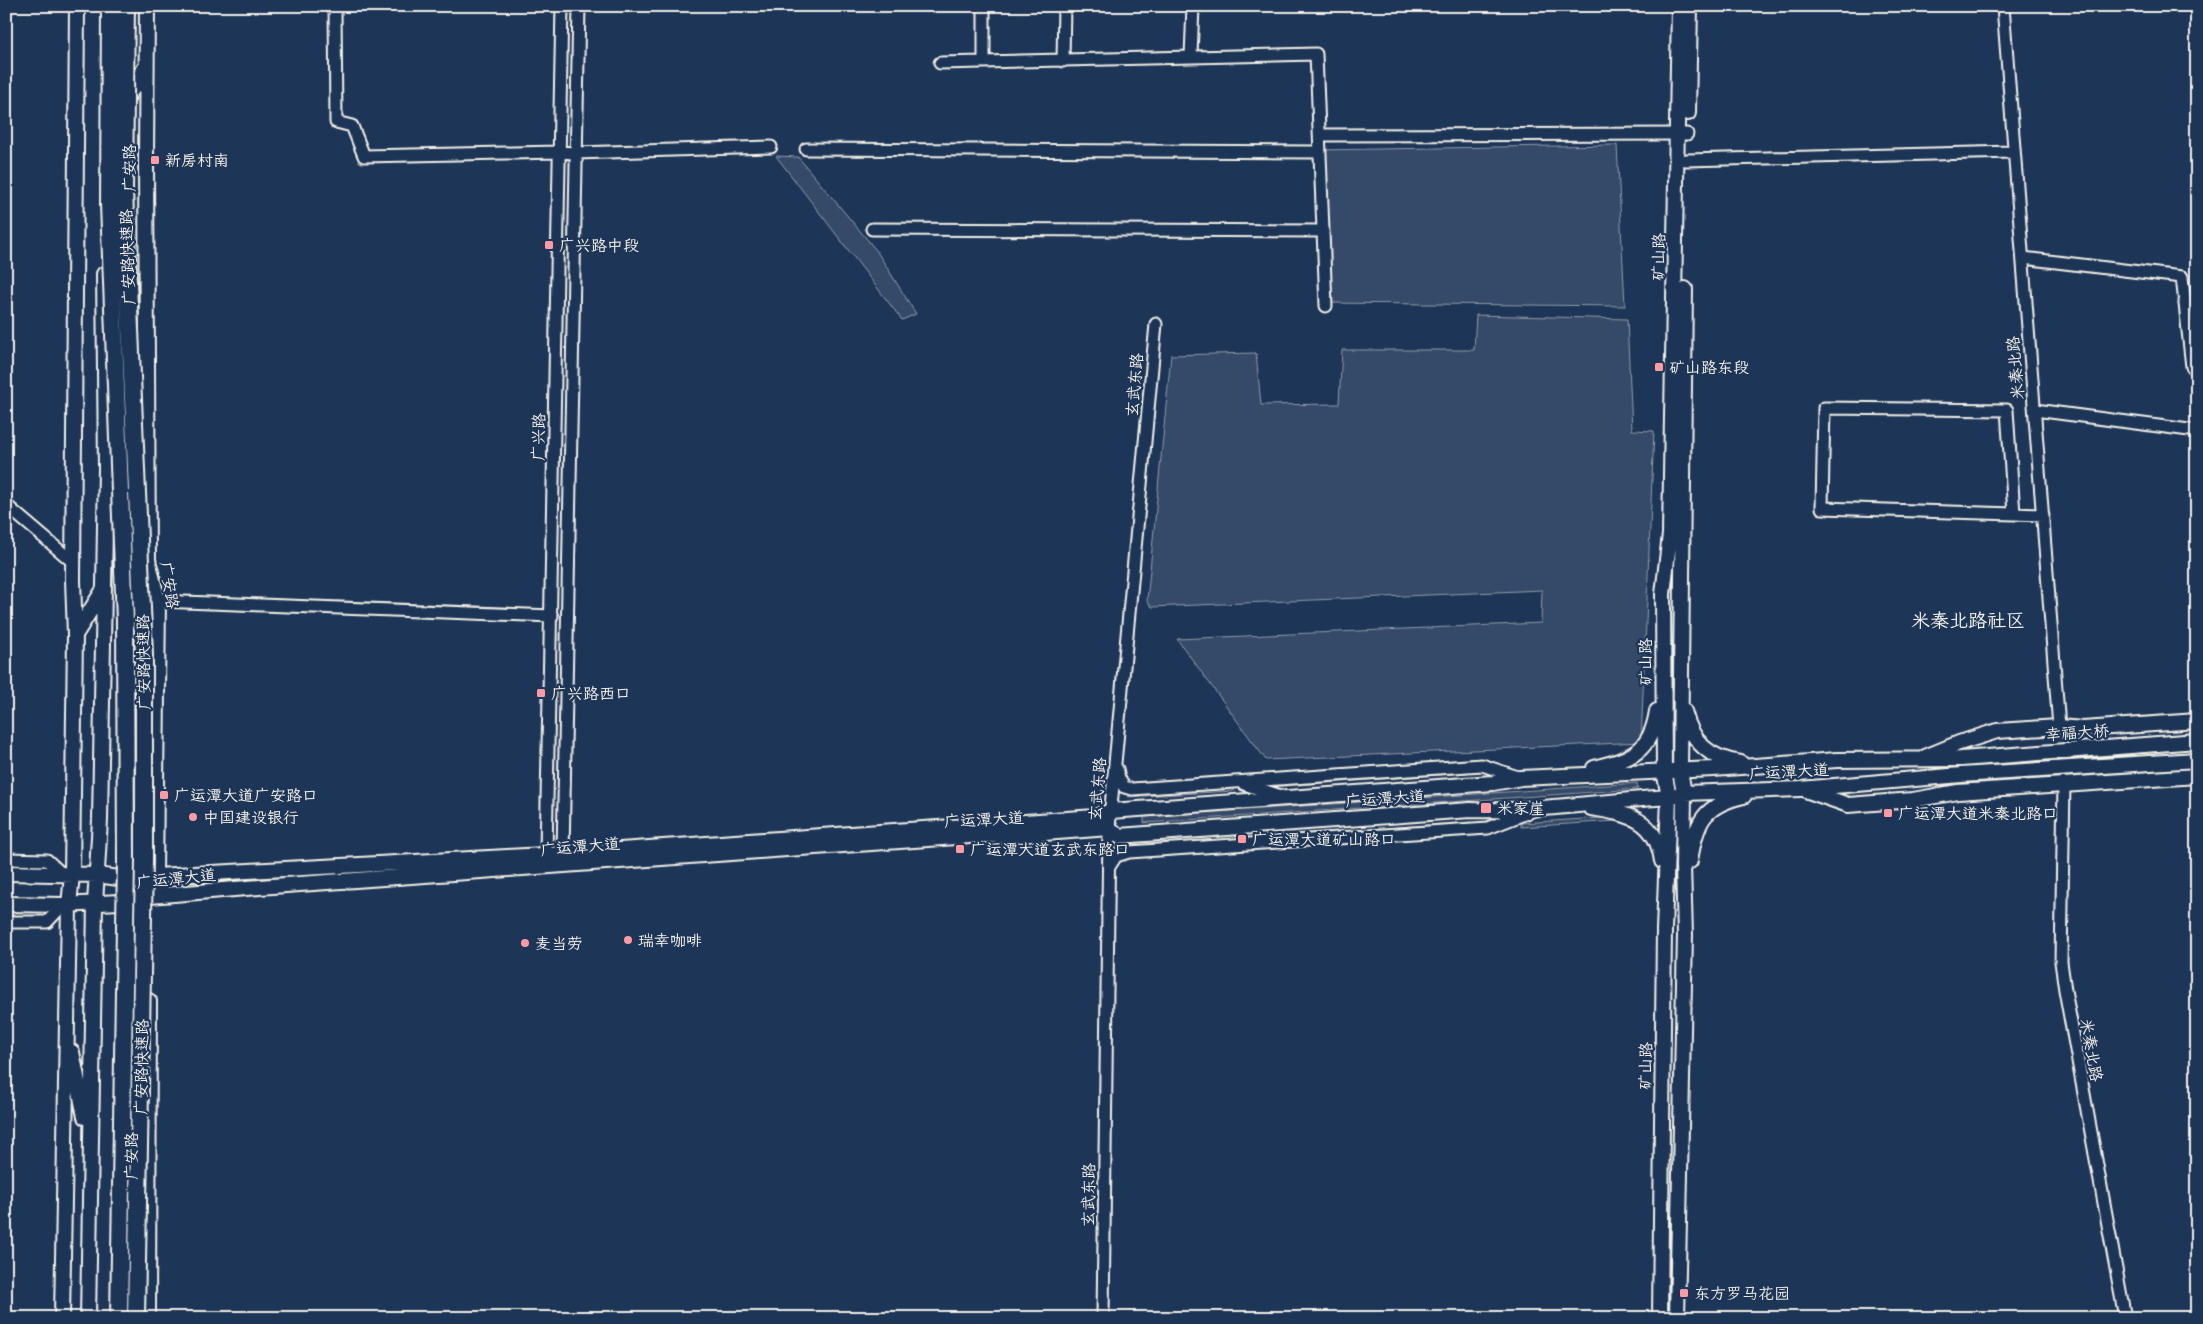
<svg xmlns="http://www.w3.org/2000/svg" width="2203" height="1324" font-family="Kalam,'LXGW WenKai TC',sans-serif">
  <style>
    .green { fill: #354a67; stroke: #949ea8 }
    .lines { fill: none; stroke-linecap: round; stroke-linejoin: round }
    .minor-casing { stroke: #f4f1e8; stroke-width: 15 }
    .major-casing { stroke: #f4f1e8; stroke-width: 18 }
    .minor { stroke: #1d3557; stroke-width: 11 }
    .major { stroke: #1d3557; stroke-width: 14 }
    .highway-bridge-casing { stroke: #f4f1e8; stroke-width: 20; stroke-linecap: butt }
    .highway-bridge { stroke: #1d3557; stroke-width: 16 }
    .poi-dot { fill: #ff9aa2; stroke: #1d3557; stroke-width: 2 }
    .labels { text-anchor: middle; stroke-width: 4.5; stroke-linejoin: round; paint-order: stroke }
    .poi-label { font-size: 16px; fill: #f4f1e8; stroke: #1d3557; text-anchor: start }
    .street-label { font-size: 16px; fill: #f4f1e8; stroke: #1d3557 }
    .quarter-label { font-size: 19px; fill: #f4f1e8; stroke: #1d3557 }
  </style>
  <rect width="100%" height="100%" fill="#1d3557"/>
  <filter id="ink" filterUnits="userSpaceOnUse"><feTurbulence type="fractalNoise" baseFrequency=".02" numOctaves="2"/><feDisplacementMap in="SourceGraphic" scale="10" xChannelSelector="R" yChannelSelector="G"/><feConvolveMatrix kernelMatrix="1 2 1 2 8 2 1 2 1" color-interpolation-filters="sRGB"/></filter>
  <g filter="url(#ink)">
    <path class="green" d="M1617,145l8,161 -299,-3 -6,-153z
      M776,156l22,1 78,93 40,64 -14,6z
      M1476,315l151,4 5,111 22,1 -13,311 -375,18 -89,-121 364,-16 1,-33 -390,17 -5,-6 24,-246 85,-2 5,52 78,-1 3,-54h132z
      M1468,769v4l-198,14v-4z
      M1637,783l1,6 -494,34v-6z
      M1233,785l1,6 -106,6v-5z
      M1616,817l1,4 -96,6v-4z
      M1471,822l1,4 -205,14 -1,-4z"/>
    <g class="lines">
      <g class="minor-casing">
        <path id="minor" d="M335,6l1,116 16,4 12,30 194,-4 18,1 195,-6
          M2003,6l56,721
          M1191,56l2,-50
          M1063,61l1,-55
          M984,62v-56
          M940,63l376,-9 10,252
          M1320,135l367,-1
          M806,149l514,3
          M1686,160l328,-8
          M872,229l451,2
          M2023,258l159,19 10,90h5
          M2035,410l162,21
          M6,505l67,57
          M2014,514l-7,-104 -183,-2 -2,100 192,6 29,1
          M158,601l394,15
          M1117,769l2,9 5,9 8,2 350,-24 39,13
          M1244,784l40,13
          M2064,784l-3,178 4,28 60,328
          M6,859l41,1 15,14
          M559,860l4,-6 16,-848
          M543,861l3,-7 16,-848
          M1109,867l7,-11 13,-4 359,-24 44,-17
          M6,922h41l16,-17
          M1103,1318l6,-490 47,-504"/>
      </g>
      <g class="major-casing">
        <path id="major" d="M147,6l-1,154 2,400 10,41 -3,275 -2,9
          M124,103l22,-37
          M1688,113l2,-107
          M75,635l29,-46
          M1684,711c8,31 24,47 57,52
          M1925,757l34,-14 38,-12 62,-4 24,2 114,-8
          M1594,768c37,-9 57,-16 63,-57
          M1808,791l40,14 65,-5 45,-8 239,-16
          M1591,808c37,6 65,10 71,53
          M1690,861c6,-39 13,-56 54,-65
          M6,873l91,2 22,3 444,-24 532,-37 16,-6 382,-28 28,-5 192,-9 124,-9 124,-1 236,-18
          M6,904l57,1 56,-3 31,-6 122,-10 712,-51 24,1 101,-8 10,8 351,-26c66,2 132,-9 199,-13l15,-4 116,-4 161,-14 236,-15
          M72,1052l13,65
          M62,1318l7,-413 3,-30 3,-240 -2,-55 4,-574
          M88,1318l7,-414 5,-84 6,-352 -2,-194
          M148,1318l1,-317
          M1660,1318l4,-388 5,-133 -5,-26 -1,-177 7,-60 9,-528
          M1677,1318l8,-383 -2,-69 1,-73 -4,-22 5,-482"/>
      </g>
      <use href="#minor" class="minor"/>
      <use href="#major" class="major"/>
      <g class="highway-bridge-casing">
        <path id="highway-bridge" d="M110,6l-1,198 16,417 1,240 -7,457
          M126,6l-2,184 20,465v205l-8,458"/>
      </g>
      <use href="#highway-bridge" class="highway-bridge"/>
    </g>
  </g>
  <g class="poi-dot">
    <rect x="150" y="155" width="10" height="10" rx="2.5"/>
    <rect x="544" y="240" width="10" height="10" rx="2.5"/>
    <rect x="1654" y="362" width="10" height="10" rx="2.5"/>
    <rect x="536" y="688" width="10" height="10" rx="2.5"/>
    <rect x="159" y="790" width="10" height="10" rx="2.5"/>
    <rect x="1480" y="802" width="12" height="12" rx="2.5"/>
    <rect x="1883" y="808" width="10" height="10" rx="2.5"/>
    <circle cx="193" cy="817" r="5"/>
    <rect x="1237" y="834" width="10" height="10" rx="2.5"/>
    <rect x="955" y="844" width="10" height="10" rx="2.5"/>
    <circle cx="628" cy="940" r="5"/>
    <circle cx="525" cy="943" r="5"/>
    <rect x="1679" y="1288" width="10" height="10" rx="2.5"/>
  </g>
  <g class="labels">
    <g class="poi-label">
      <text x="165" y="166">新房村南</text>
      <text x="559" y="251">广兴路中段</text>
      <text x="1669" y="373">矿山路东段</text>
      <text x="551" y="699">广兴路西口</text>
      <text x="174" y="801">广运潭大道广安路口</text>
      <text x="1497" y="814">米家崖</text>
      <text x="1898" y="819">广运潭大道米秦北路口</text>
      <text x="203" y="823">中国建设银行</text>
      <text x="1252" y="845">广运潭大道矿山路口</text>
      <text x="970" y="855">广运潭大道玄武东路口</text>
      <text x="638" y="946">瑞幸咖啡</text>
      <text x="535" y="949">麦当劳</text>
      <text x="1694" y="1299">东方罗马花园</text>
    </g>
    <g class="street-label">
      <text transform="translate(129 168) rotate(-90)" y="6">广安路</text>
      <text transform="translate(127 257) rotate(-92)" y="6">广安路快速路</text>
      <text transform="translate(1658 257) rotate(-89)" y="6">矿山路</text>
      <text transform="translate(2015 368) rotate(-95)" y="6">米秦北路</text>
      <text transform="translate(1134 385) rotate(-85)" y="6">玄武东路</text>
      <text transform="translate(538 437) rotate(-89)" y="6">广兴路</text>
      <text transform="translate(170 585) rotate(81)" y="6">广安路</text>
      <text transform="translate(143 662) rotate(-91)" y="6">广安路快速路</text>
      <text transform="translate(1645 662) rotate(-90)" y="6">矿山路</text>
      <text transform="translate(2077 732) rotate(-4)" y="6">幸福大桥</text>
      <text transform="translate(1789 771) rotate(-3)" y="6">广运潭大道</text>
      <text transform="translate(1097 789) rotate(-85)" y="6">玄武东路</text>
      <text transform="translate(1385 798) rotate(-4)" y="6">广运潭大道</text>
      <text transform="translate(984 819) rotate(-3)" y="6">广运潭大道</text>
      <text transform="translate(580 846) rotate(-5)" y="6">广运潭大道</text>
      <text transform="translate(176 878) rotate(-6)" y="6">广运潭大道</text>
      <text transform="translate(2092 1050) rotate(80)" y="6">米秦北路</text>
      <text transform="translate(1645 1066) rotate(-89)" y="6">矿山路</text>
      <text transform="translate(141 1067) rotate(-89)" y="6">广安路快速路</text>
      <text transform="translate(131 1156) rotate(-90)" y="6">广安路</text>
      <text transform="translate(1088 1195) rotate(-89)" y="6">玄武东路</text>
    </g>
    <g class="quarter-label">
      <text x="1968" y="627">米秦北路社区</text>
    </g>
  </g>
  <rect width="2203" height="1324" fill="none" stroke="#1d3557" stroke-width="25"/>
  <rect x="12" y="12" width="2178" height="1299" fill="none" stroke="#f4f1e8" stroke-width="2" filter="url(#ink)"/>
</svg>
